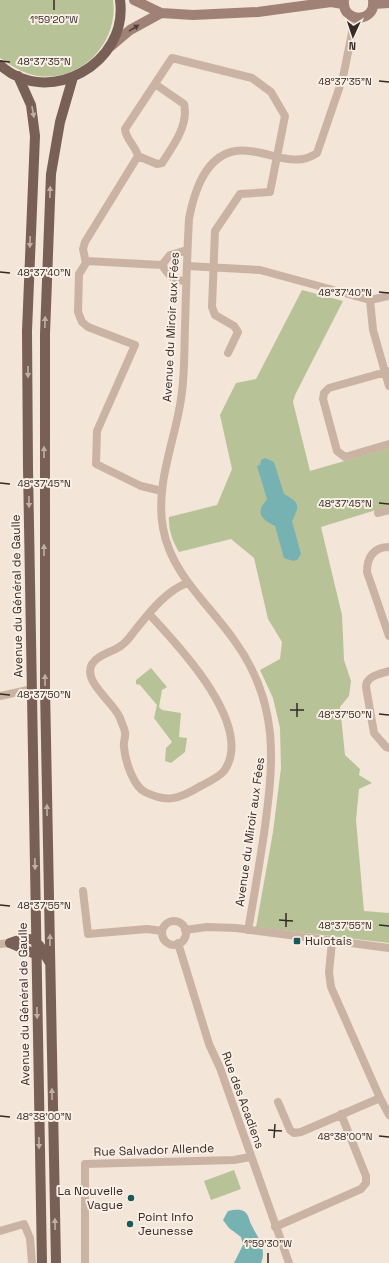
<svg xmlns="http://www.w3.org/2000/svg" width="389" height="1263" font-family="'Space Grotesk',sans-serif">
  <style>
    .green { fill: #b7c397 }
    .water { fill: #75b2b1 }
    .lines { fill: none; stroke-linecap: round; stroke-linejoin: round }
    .street { stroke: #cbb3a3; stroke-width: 8 }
    .secondary { stroke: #9f8275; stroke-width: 10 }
    .primary { stroke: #796056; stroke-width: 10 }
    .oneway { fill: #50403a }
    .oneway2 { fill: #c0afa5 }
    .ticks { fill: none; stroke: #362a26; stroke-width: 1.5 }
    .poi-dot { fill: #195a5a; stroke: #faefe5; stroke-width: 1.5 }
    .labels { text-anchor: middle; stroke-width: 4; stroke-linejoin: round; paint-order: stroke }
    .street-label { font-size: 12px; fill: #362a26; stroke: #faefe5 }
    .poi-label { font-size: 12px; fill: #362a26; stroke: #faefe5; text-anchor: start }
    .ticks-label { font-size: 10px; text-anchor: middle; fill: #362a26; stroke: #faefe5; stroke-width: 4; stroke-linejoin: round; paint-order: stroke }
  </style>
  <rect width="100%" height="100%" fill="#f3e5d8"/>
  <path class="green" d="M0,0h113c6,42 -31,82 -75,76 -14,-2 -26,-10 -38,-18z
    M302,290l41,11 -48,94 -2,7 17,69 79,-23v58l-68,21 21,88 2,45 7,21 -2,15 -9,11 5,48 15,14 -1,6 13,8 -13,6 -3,31 8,91 25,2v30l-133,-16 17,-95 8,-64 -1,-40 -7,-30 -13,-28 20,-11 2,-17 -14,-23 -14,-61 -23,-19 -52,13c-6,-10 -11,-23 -10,-35l48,-12 15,-36 -12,-54 16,-32 20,-4z
    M151,668l16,19 -5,3 -3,17 3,3 19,3 -2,24 8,1 -2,14 -14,11 -6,-2 1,-13 6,-6 -18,-24 3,-13 -17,-20 -4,-1v-4z
    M234,1170l7,19 -30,11 -7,-19z"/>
  <path class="water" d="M265,458l9,4 10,32c16,9 16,11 8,27l9,33 -4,6 -4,1 -9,-3 -9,-32c-6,-3 -19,-9 -13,-20 2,-3 4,-5 5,-7l-10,-33 3,-1 1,-5z
    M233,1210c4,0 8,-1 12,2 4,3 4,9 7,14 6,12 15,23 9,37h-27l9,-18 -2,-8 -12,-9 -6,-8 5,-9z"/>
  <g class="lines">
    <path class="street" d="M138,156l19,8 5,-1c11,-17 27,-38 22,-59l-29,-20
      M86,261l76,4
      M162,265l8,-10 17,-5
      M162,265c7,11 12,16 24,16
      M187,266l73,4 110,30 19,-4
      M370,300l3,30 16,56
      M389,371l-60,17 -5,5 -1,6 14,52 8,6 44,-13
      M162,491l-21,-5 -45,-22 1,-33 38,-86 -47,-18 -6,-5 -4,-10 1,-38 7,-11 -3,-14 2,-7 53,-86c-3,-11 -12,-16 -13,-27l47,-71 80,20 19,14 14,24 -15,76 -30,2 -25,37 -3,76 3,8 19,11 4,6 -10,21
      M378,513l11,-3
      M389,547c-16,0 -22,11 -22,25l22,64
      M149,614c28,30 107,112 75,157 -6,7 -18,12 -25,16 -20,12 -32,16 -54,5 -12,-6 -20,-32 -21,-45 -1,-5 2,-10 1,-15 -1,-5 -4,-10 -5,-14 -6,-16 -38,-36 -28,-54 6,-10 22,-12 30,-19 6,-4 10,-11 14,-16 14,-17 30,-38 51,-46
      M389,671c-9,3 -23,5 -23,16l8,46 12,14 3,1
      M0,696l32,-7
      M83,891l5,43 59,-5 15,2
      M162 933a12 12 0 1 1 24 0a12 12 0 1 1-24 0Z
      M185,930l22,-3 29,1 153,20
      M248,930c6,-32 11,-64 16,-96 10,-73 16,-131 -30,-194 -26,-37 -63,-66 -71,-112 -8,-44 12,-87 18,-129 4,-24 3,-48 4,-72 1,-36 2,-72 4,-108 6,-32 20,-73 60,-68 24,2 47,17 68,2l26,-76 12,-59
      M332,942l-3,30 2,15 49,111 9,17
      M178,943l31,101 11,24 69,195
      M0,944l10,-1
      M278,1102l12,28 4,3 7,-1 79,-34
      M275,1227l86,-38 5,-6v-7l-25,-62
      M0,1231l24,-7 6,14 2,25
      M85,1263v-99l149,-4 16,-3"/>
    <path class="secondary" d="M134,0l27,13 32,2 65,-3 73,-10 12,2
      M344,0c-3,24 33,23 29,0
      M373,4l16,-1
      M110,47l20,-17 31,-17"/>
    <path class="primary" d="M0,65c48,44 129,-2 120,-65
      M18,76l13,29 4,31 -8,195 1,137 14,795
      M10,943c26,-11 27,-1 40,20
      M10,943l25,11
      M56,1263l-11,-575v-354l6,-160 9,-52 13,-45"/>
  </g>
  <defs><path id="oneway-solid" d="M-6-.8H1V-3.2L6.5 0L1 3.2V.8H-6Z"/></defs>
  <use class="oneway" href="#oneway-solid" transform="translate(134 28) rotate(-32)"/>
  <g class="oneway2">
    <use href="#oneway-solid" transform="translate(33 112) rotate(80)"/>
    <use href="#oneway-solid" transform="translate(50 192) rotate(-88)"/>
    <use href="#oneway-solid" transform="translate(30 242) rotate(92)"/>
    <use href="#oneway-solid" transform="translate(45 322) rotate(-88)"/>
    <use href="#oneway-solid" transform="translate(28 372) rotate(90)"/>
    <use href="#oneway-solid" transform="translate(44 452) rotate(-90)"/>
    <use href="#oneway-solid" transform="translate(29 502) rotate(89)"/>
    <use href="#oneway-solid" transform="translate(44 550) rotate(-90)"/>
    <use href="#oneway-solid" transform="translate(45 680) rotate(-90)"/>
    <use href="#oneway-solid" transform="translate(47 810) rotate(-91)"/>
    <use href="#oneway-solid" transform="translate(35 864) rotate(89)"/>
    <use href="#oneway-solid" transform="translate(50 940) rotate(-90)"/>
    <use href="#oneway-solid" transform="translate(37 1013) rotate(89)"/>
    <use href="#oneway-solid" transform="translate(52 1094) rotate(-91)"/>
    <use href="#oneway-solid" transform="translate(39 1143) rotate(89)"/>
    <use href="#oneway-solid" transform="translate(55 1224) rotate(-91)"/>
  </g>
  <path class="ticks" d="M54,10v-10M0,61l10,1M379,81l10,1M0,272l10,1M379,292l10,1M0,483l10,1M379,503l10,1M0,694l10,1M290,710h14M379,714l10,1M297,717v-14M0,905l10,1M279,920l14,1M379,925l10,1M286,927v-14M0,1116l10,1M268,1130l14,1M379,1136l10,1M274,1138l1,-14M268,1263v-10"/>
  <g class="poi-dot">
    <rect x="293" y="937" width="8" height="8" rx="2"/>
    <circle cx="131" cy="1198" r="4"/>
    <circle cx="130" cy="1224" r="4"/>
  </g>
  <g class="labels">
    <g class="street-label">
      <text transform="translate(171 327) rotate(-87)" y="4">Avenue du Miroir aux Fées</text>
      <text transform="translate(17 596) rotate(-91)" y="4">Avenue du Général de Gaulle</text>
      <text transform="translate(250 832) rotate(-82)" y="4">Avenue du Miroir aux Fées</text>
      <text transform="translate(24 1004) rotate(-91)" y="4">Avenue du Général de Gaulle</text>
      <text transform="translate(243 1100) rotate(70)" y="4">Rue des Acadiens</text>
      <text transform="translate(154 1150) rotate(-2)" y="4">Rue Salvador Allende</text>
    </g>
    <g class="poi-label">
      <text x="305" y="945">Hulotais</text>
      <text x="123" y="1195" text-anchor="end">La Nouvelle<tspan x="123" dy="14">Vague</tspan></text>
      <text x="138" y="1221">Point Info<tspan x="138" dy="14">Jeunesse</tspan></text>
    </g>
  </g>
  <g class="ticks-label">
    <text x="54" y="23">1°59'20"W</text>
    <text x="44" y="65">48°37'35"N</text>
    <text x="345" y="85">48°37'35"N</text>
    <text x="44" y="276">48°37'40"N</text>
    <text x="345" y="296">48°37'40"N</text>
    <text x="44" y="487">48°37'45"N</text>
    <text x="345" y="507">48°37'45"N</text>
    <text x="44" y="698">48°37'50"N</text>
    <text x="345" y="718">48°37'50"N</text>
    <text x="44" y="909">48°37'55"N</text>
    <text x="345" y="929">48°37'55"N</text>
    <text x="44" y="1120">48°38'00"N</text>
    <text x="345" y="1140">48°38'00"N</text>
    <text x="268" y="1247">1°59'30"W</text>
  </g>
  <g transform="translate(353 36) rotate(183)" stroke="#faefe5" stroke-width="3" paint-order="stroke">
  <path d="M0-3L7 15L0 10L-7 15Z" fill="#362a26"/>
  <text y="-6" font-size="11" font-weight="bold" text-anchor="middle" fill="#362a26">N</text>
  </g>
</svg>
